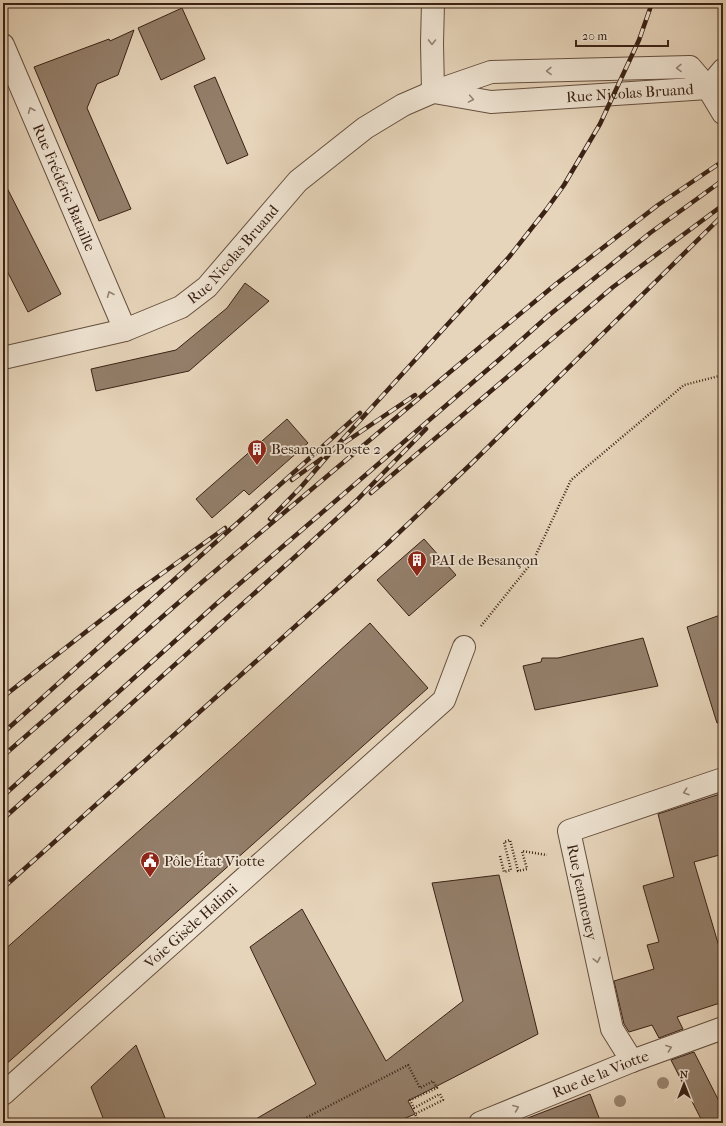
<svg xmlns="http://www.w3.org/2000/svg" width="726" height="1126" font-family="'IM FELL French Canon',serif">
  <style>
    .building { fill: #947f6b; stroke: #3a2215 }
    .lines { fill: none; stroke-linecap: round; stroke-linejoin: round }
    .street-casing { stroke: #654f3e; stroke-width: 24 }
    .path { stroke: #3a2215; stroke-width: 2.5; stroke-dasharray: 1 2; stroke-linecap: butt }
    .street { stroke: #efe4d3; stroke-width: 22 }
    .rail-casing { stroke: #3a2215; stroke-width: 4.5 }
    .rail { stroke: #efe4d3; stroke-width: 3; stroke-dasharray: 9; stroke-linecap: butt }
    .tree { fill: #9c8773 }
    .oneway { stroke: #948374 }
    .labels { text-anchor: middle; stroke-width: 3.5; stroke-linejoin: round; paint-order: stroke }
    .street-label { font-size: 15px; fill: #3a2215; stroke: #efe4d3 }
    .poi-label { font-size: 15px; fill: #3a2215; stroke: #efe4d3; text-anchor: start }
  </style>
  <rect width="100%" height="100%" fill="#e7d5bb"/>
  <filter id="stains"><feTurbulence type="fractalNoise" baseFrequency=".005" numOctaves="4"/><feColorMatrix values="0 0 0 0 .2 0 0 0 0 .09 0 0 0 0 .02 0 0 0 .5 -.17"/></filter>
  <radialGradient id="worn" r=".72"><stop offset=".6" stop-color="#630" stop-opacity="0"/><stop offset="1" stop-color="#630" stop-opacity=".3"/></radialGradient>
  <path class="building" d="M182,8l23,51 -44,21 -23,-52z
    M134,30l-16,45 -21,9 -10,24 44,101 -32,12 -65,-154 75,-28 1,2z
    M215,77l33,78 -21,9 -33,-78z
    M3,180l58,114 -33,18 -25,-49z
    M245,283l24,18 -80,70 -93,20 -5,-22 85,-19 51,-42z
    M287,419l21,24 -59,52 -5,-5 -32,28 -16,-19z
    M424,539l32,36 -47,41 -32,-36z
    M723,614v108l-6,1 -30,-96z
    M370,623l58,65 -425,379v-116l232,-205z
    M643,638l15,48 -123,24 -12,-44 18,-4 1,-4h16z
    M723,793v61l-29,8 29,98v42l-46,15 6,12 -24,9 -7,-13 -23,7 -5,-8 -10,-43 40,-12 -7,-24 12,-3 -16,-56 31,-9 -16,-63z
    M499,875l39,159 -130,67 7,13 -21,9h-145l67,-39 -66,-137 52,-38 84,152 77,-60 -31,-118z
    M136,1045l31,78h-62l-14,-36z
    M694,1052l29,57v9l-10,5h-10l-32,-63z
    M590,1094l11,29h-81v-2z"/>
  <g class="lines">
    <g class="street-casing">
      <g id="street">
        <path id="s1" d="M3,45l122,285"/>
        <path d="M708,88l15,-18"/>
        <path d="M433,92l-1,-49 1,-40"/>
        <path id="s2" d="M434,92l57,10 217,-14"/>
        <path id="s3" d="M3,358l122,-28 56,-23 26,-20 91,-106 67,-53 38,-23 30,-13 58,-20 199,-5 18,21 15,25"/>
        <path d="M632,1061l-20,-32 -43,-198 154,-52"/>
        <path id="s4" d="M3,1094l441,-394 20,-53"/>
        <path id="s5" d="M480,1123l152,-62 91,-33"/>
      </g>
    </g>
    <path class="path" d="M481,626l52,-65 38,-81 113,-95 39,-10
      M500,856l4,16 7,-2 -7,-28 6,-2 8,31 9,-2 -5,-18 25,4
      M296,1123l112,-58 12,23 13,-7 4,7 -27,12 4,8 26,-14 3,6 -28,14 4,9"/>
    <use href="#street" class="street"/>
    <g class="rail-casing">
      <path id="rail" d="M344,443l71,-48
        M292,480l29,-21
        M371,493l242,-206 110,-82
        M270,519l31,-32 31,-36 177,-194 37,-47 18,-25 36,-61 39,-84 13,-37
        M3,697l135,-106 87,-63
        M3,733l357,-320
        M3,756l198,-173 249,-211 106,-88 102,-79 65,-44
        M3,796l212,-191 286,-247 47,-42 102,-83 73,-53
        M3,819l294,-264 60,-55 69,-71
        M3,888l384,-344 85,-81 251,-248"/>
    </g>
    <use href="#rail" class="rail"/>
  </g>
  <g class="tree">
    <circle cx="663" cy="1083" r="6"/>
    <circle cx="620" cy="1101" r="6"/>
  </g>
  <defs><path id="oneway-chevron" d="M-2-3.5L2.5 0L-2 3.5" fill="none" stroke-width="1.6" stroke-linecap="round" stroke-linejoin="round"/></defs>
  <g class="oneway">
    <use href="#oneway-chevron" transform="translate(432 42) rotate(91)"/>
    <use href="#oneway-chevron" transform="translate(679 68) rotate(179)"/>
    <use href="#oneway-chevron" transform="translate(549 71) rotate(179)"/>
    <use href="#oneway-chevron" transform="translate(471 99) rotate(10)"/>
    <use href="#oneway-chevron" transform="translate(31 110) rotate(-113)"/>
    <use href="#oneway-chevron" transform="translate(110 294) rotate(-113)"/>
    <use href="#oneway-chevron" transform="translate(686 792) rotate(162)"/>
    <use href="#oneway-chevron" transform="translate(597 960) rotate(78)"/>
    <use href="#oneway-chevron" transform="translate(669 1048) rotate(-20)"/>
    <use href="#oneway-chevron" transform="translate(516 1108) rotate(-22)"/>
  </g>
  <defs>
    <g id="building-pin" transform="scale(1)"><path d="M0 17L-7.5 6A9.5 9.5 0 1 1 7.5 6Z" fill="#8f2418" stroke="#efe4d3"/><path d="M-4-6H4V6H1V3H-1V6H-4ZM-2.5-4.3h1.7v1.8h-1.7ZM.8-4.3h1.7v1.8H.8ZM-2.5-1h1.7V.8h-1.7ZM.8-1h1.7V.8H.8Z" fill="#fff"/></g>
    <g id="civic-pin" transform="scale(1)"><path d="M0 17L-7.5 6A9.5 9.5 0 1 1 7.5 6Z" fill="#8f2418" stroke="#efe4d3"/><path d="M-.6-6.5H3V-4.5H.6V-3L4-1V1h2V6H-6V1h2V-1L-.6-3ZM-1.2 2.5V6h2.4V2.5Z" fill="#fff"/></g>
  </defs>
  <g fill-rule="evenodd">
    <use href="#building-pin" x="257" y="449"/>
    <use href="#building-pin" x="417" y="560"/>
    <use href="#civic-pin" x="150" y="861"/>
  </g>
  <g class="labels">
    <g class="street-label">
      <text dy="5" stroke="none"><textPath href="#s2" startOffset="197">Rue Nicolas Bruand</textPath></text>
      <text dy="5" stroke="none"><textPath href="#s1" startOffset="155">Rue Frédéric Bataille</textPath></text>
      <text dy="5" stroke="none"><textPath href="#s3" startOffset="260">Rue Nicolas Bruand</textPath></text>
      <text transform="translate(582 892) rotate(78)" y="5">Rue Jeanneney</text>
      <text dy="5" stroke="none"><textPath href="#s4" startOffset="252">Voie Gisèle Halimi</textPath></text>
      <text dy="5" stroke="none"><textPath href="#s5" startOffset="130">Rue de la Viotte</textPath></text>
    </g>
    <g class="poi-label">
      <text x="271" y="454">Besançon Poste 2</text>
      <text x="431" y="565">PAI de Besançon</text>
      <text x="164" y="866">Pôle État Viotte</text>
    </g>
  </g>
  <rect width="726" height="1126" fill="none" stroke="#e7d5bb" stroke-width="16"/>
  <rect x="4" y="4" width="718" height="1118" fill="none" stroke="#3a2215" stroke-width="2"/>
  <rect x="8" y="8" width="710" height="1110" fill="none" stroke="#3a2215"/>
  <g transform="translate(684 1084)" stroke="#efe4d3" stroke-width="3" paint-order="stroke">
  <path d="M0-3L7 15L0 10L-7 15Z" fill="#3a2215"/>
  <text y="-6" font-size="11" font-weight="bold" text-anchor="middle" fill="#3a2215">N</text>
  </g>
  <path d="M576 40v6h92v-6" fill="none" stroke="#3a2215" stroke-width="2"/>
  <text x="582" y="40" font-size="12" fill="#3a2215" stroke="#efe4d3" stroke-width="3" paint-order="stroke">20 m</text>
  <rect width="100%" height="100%" filter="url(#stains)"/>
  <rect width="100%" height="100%" fill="url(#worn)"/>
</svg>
